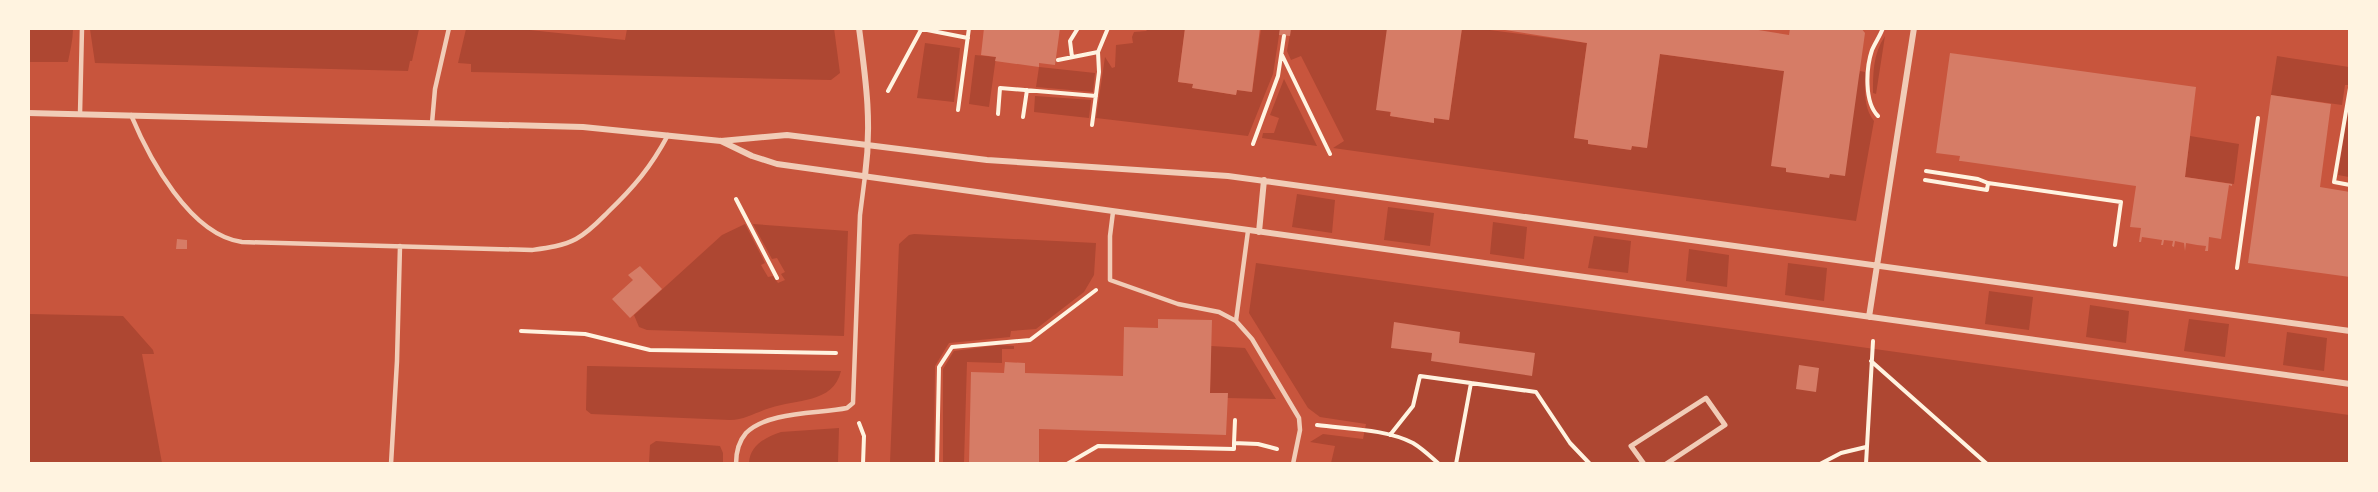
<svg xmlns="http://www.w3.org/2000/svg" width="2378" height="492" font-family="'Exo 2',sans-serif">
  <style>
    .green { fill: #ae4732 }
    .building { fill: #d67c66 }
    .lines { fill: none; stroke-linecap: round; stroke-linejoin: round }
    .path { stroke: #fff3e0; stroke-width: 4 }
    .service { stroke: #f1ccb7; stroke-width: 4.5 }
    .pedestrian { stroke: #f1ccb7; stroke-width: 5 }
    .minor { stroke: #f1ccb7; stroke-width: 6 }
  </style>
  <rect width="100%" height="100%" fill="#c8553d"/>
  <path class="green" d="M29,28l44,1c0,11 -3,22 -5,33h-39z
    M834,28l6,45 -9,7 -360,-8v-8l-13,-1 8,-34h54l105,11 2,-11z
    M90,29h329l-7,32h-2l-2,10 -313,-8z
    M1148,29h37l-7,53 15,2v4l43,7 1,-5 15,2 9,-63h19l-7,45 -25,62 -152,-18 9,-61 7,11 3,-1 1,-22 17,-2 -1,-6 2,-5 12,-1z
    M1291,29h96l3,87 44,7v-5l15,2 13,-91h20l105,14 -13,94 14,3v4l43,6 1,-4 15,2 13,-94 124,17 2,101 44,2 30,-103 5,1c0,17 -2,35 9,49l-18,100 -523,-73 11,-7 -43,-85 -10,4 -4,-9z
    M1885,36l-9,58 -3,-1c0,-20 0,-39 12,-57z
    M925,43l35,5 -6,54 -37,-4z
    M975,55l21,2 -7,50 -20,-3z
    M2277,56l72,11v18h-4l-3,20 -71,-10z
    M1039,67l56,6 -2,19 -57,-5z
    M1284,79l33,67 -55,-8 1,-5h11l5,-15 -9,-3z
    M1035,96l56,4 -2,18 -55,-6z
    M2349,102l1,75h-1l-11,-2z
    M2190,136l49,8 -5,40 -49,-7z
    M1297,194l38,6 -3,33 -40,-6z
    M1388,207l46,6 -4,33 -46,-6z
    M1493,222l34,5 -3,32 -34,-5z
    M745,224l20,39 -4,2 7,12 5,-1 5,7 7,-3 -4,-6 4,-2 -8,-14 -5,1 -19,-35 95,7 -4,105 -197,-6 -8,-3 -5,-12 88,-80z
    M914,234l182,9 -2,32 -10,17 -48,37 -25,2 -1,6 -61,6 -14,23 -1,97h-44l9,-219 10,-9z
    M1594,236l37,5 -3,32 -40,-5z
    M1689,249l40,6 -2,32 -41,-6z
    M1256,263l1093,152v48h-1018l4,-17 -25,-4 13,-8 40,5 3,-15 -46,-7 -12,-9 -59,-95z
    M1788,263l39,5 -3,33 -39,-6z
    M1989,291l44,6 -4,33 -44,-6z
    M2090,305l39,6 -3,32 -40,-6z
    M29,314l94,2 30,34 1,4h-12l20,109h-133z
    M2189,319l40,5 -4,33 -41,-6z
    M2287,332l40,6 -3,33 -41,-6z
    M999,345l15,1v3h-12v14l-35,-1 -3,101h-21v-94l11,-18z
    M1211,346l34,2 31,51 -49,-1v-5h-17z
    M587,366h3l251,5c-8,33 -45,28 -71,37 -14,4 -25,12 -40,12l-139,-6 -5,-4z
    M839,428l-1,35h-89c1,-18 17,-26 32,-31z
    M656,441l64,5 3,7v10h-74l1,-18z"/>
  <path class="building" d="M984,28h76l-5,37 -16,-2v4l-44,-6 1,-4 -15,-2z
    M1185,28h75l-8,64 -15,-2 -1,5 -44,-7 1,-4 -15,-2z
    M1280,28h11l-1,8 -11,-1z
    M1387,28h75l-13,92 -15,-2v5l-44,-7 1,-4 -15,-2z
    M1492,28h254l43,7 1,-7h71l4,5 -20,143 -15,-2 -1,4 -43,-6v-4l-15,-2 13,-95 -124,-17 -13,94 -15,-2 -1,4 -43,-6v-4l-14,-2 13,-95z
    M1950,53l246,34 -11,90 47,7v2l-3,-1 -8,54 -12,-2 -1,14h-3l1,-5 -9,-1 -11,-2 -1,8 -1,-8 -9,-2 -1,6 -2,-1 1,-5 -9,-1 -1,5h-2l1,-5 -20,-3 -1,5h-2l2,-14 -11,-1 6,-41 -175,-25h-2l1,-5 -24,-3z
    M2271,95l60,9 -11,83 30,5v85l-102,-14z
    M177,239l10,1v9h-11z
    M640,266l22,23 -32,29 -18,-19 21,-19 -5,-5z
    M1158,319l54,1 -2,73h18l-2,42 -187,-6v35h-70l2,-92 33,1 1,-11 20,1v10l98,3 1,-49 34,1z
    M1394,322l66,10 -1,11 76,10 -3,23 -101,-15 1,-8 -41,-5z
    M1799,365l20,3 -3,24 -20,-3z"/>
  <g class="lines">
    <path class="path" d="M917,28l51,10
      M1098,52l10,-24
      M1282,55l48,99
      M1072,57l-2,-16 8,-13
      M1058,60l40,-8 1,20 -7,53
      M2350,88l-16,94 16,3
      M888,91l34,-63
      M958,110l11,-82
      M998,114l2,-26 96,8
      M1878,116c-14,-14 -12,-48 -6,-66 3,-7 8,-14 11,-22
      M1023,117l4,-27
      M1253,144l25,-68 6,-40
      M1926,171l52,8 10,4
      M1925,180l62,10 1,-7 133,19 -6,43
      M736,199l41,79
      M2237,268l21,-150
      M521,331l64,3 65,16 186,3
      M1871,361l116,103
      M859,423l5,13 -1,28
      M1317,425c30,4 69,4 96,18 10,6 18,14 26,21
      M1390,435l23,-29 7,-30 116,16 34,51 20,21
      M1234,443l1,-23
      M937,464l2,-97 13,-20 78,-7 66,-50
      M1067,464l31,-18 136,3v-6l24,1 19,5
      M1456,464l15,-81
      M1820,464l21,-11 25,-6
      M1866,464l7,-123"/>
    <path class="service" d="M80,114l2,-86
      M131,115c18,43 59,120 111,127l290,8c15,-2 31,-4 44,-11 13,-7 23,-18 32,-27 26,-25 43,-45 60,-77
      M432,123l3,-34 14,-61
      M1113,212l-3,24v44l68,24 41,8 17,9 16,18 47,79 1,12 -7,34
      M1236,321l12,-90
      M391,464l6,-103 3,-115
      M736,464c0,-11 3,-23 10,-31 22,-22 73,-19 101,-25l6,-5 7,-188 5,-39"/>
    <path class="pedestrian" d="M1644,464l-13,-18 75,-48 19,27 -59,39"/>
    <path class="minor" d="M859,28c7,53 13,95 6,148
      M28,113l555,14 138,14 66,-6 200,25 241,16 1122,155
      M721,141l31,15 25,8 1573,220
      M1259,232l5,-52
      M1869,317l45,-289"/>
  </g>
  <rect width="2378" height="492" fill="none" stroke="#fff3e0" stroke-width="60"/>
</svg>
